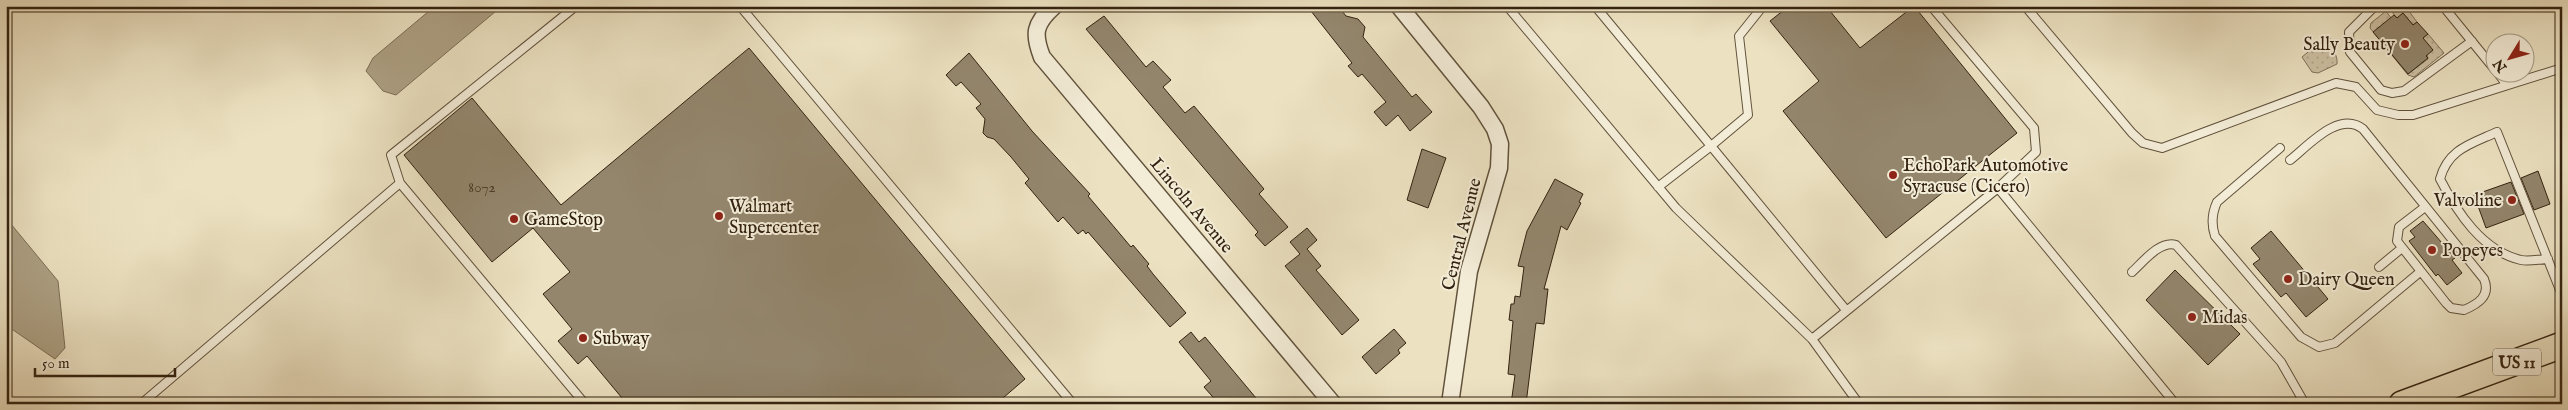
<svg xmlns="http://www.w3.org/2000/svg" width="2568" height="410" font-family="'IM FELL English',serif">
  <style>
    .garden { fill: url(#garden-dots); stroke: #80725a }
    .water { fill: #ada185; stroke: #7c6e56 }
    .building { fill: #93866d; stroke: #332210 }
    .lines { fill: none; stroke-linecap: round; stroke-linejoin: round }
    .lane-casing { stroke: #61523c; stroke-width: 10 }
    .street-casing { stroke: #61523c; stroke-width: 19 }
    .primary-casing { stroke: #332210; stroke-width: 28 }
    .lane { stroke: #f3ecd7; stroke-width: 8 }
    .street { stroke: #f3ecd7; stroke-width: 16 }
    .primary { stroke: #ece2c2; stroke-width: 25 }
    .poi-dot { fill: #8f2418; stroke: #f3ecd7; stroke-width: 2 }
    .labels { text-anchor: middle; stroke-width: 4; stroke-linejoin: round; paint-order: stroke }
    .number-label { font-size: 15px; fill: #4b3b27 }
    .shield { fill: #f3ecd7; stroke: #6d5f4c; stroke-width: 1 }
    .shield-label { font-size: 16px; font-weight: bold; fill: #332210 }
    .poi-label { font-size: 18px; fill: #332210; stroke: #f3ecd7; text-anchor: start }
    .street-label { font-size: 18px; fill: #332210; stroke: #f3ecd7 }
  </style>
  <defs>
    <pattern id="garden-dots" width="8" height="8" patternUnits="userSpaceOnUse" patternTransform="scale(1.25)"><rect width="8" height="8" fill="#cdc1a4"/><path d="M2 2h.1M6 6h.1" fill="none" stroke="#b0a68c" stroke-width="1.8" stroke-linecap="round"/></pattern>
  </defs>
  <rect width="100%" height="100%" fill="#ece2c2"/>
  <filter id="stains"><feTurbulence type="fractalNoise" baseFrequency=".004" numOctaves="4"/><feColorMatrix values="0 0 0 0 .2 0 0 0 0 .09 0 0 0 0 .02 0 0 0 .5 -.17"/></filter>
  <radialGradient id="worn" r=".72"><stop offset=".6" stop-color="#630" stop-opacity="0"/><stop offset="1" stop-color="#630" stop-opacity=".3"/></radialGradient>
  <path class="garden" d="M2399,6h6l12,16 -4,3 -10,-12 -6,5 -5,-6z
    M2386,11l5,7 -17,14 34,42 20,-15 -5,-21 5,-4 16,19 -30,24 -6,-2 -38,-47 1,-5z
    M2329,37l4,4c-1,11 5,14 4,23l-19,9 -6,-1 -10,-15 22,-18z"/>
  <path class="water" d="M435,6h67l-106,89 -13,-4 -17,-20 7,-13z
    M6,218l52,63 7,67 -10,11 -49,-34z"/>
  <path class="building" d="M1307,6h31l8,10 12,3 7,8 -2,10 49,60 4,-3 16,18 -22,19 -12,-16 -12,11 -12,-14 12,-10 -24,-28 -4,3 -10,-11 4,-3z
    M1789,6h37l34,42 54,-42 103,127 -131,105 -103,-127 36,-30 -49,-60z
    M2403,13l10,12 4,-3 11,12 -5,4 10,12 -7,6 2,2 -20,16 -35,-42 21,-17 3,3z
    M1104,16l42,51 7,-6 18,19 -8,7 22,26 9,-7 70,83 -5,5 29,33 -23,19 -10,-11 3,-3 -172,-203z
    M749,48l276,331 -29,25h-369l-40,-48 -9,8 -20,-23 14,-12 -29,-35 27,-22 -37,-44 -41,34 -88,-107 68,-57 89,107z
    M969,53l63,78 58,63 -2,2 43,51 2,-2 16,19 -2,2 6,8 33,39 -16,14 -82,-95 -2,2 -3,-4 -5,4 -15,-17 -5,5 -33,-39 4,-4 -18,-22 -17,-18 -7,-2 -4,-4 2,-14 -9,-11 5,-4 -20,-22 -5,4 -10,-11z
    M1422,149l24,9 -18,50 -21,-8z
    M2538,171l12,33 -16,6 -13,-32z
    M1555,179l28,15 -4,8 2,1 -14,27 -6,-4 -17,63h4l-4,35 -8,-1 -10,81h-15l4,-29 -7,-1 5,-53 -4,-1 2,-16h3l1,-8 5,1 4,-30 -6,-1 9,-35z
    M2511,182l13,32 -38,14 -12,-33z
    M2423,221l32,37 -3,2 10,13 -15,12 -9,-11 -2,2 -27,-35 6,-4 -5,-6z
    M1307,228l10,12 -10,9 14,17 -5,4 43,50 -17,15 -57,-69 15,-12 -10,-12z
    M2271,231l57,68 -22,18 -20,-24 -5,4 -28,-33 7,-5 -9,-11z
    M2175,270l65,64 -32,31 -62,-65z
    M1394,329l12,14 -8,7 2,3 -24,21 -14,-17z
    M1191,332l8,10 6,-5 56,67h-42l-15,-17 7,-6 -32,-39z"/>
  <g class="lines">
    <g class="lane-casing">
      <path id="lane" d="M576,6l-185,149 9,28 185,221
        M740,6l333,398
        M1507,6l169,202 136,131
        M1595,6l116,140 -53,41
        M1763,6l-24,30 9,79 -37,31 135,164
        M1931,6l103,122 2,24 -38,36
        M2025,6l107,127 11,10 19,5 174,-65 20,4 21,23 21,5h15l149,-47
        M2375,6l-26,26 1,20 31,38 11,3 12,-2 68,-50
        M2443,6l53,65
        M2497,72l10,13
        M2280,148l-63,54c-5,11 -6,22 -2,34l86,101 18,10 16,-4 85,-71
        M2290,160c18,-14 49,-50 73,-31l121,150c7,17 -6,25 -20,31l-13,-2 -5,-5 -49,-62 2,-14 26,-20
        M2548,259c-8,0 -19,3 -27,1 -39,-9 -64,-48 -81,-81 8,-30 31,-35 57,-47l65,163
        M2379,267l23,-19
        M2132,272c11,-10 28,-32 44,-27l105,117 24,42
        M141,404l259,-221
        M1859,404l-47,-65 186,-151 175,213"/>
    </g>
    <g class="street-casing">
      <path id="street" d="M1054,6c-20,18 -21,28 -12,51l291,347
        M1399,6l82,101 14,22 5,15 -1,24 -30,103 -19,133"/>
    </g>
    <g class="primary-casing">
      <path id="primary" d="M2402,404l160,-59"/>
    </g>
    <use href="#lane" class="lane"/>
    <use href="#street" class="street"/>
    <use href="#primary" class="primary"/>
  </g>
  <g class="poi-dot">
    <circle cx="2405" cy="44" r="5"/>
    <circle cx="1893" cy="175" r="5"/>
    <circle cx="2512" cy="200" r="5"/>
    <circle cx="719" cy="216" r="5"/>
    <circle cx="514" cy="219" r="5"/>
    <circle cx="2432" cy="250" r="5"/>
    <circle cx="2288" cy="279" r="5"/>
    <circle cx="2192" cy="317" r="5"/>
    <circle cx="583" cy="338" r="5"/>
  </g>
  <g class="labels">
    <g class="number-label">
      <text x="482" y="192">8072</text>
    </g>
    <rect class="shield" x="2493" y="348.5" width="48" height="27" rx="4"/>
    <g class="shield-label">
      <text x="2517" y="368">US 11</text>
    </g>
    <g class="poi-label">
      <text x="2395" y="50" text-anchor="end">Sally Beauty</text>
      <text x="1903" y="171">EchoPark Automotive<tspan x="1903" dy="21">Syracuse (Cicero)</tspan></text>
      <text x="2502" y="206" text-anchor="end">Valvoline</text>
      <text x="729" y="212">Walmart<tspan x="729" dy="21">Supercenter</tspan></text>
      <text x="524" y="225">GameStop</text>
      <text x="2442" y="256">Popeyes</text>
      <text x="2298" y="285">Dairy Queen</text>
      <text x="2202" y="323">Midas</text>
      <text x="593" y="344">Subway</text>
    </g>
    <g class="street-label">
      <text transform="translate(1192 205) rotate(50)" y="6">Lincoln Avenue</text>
      <text transform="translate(1461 234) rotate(-76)" y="6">Central Avenue</text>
    </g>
  </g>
  <rect width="2568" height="410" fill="none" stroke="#ece2c2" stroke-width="25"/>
  <rect x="8" y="8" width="2553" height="395" fill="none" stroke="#332210" stroke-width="2.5"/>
  <rect x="12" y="12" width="2543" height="385" fill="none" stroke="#332210"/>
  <g transform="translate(2510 58) rotate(233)"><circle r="24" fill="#f3ecd7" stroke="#a69b87"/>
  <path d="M0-4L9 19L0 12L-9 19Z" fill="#8f2418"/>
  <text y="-8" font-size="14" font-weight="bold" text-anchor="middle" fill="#332210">N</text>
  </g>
  <path d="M35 368v8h140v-8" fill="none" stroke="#332210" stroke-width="2.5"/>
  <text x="42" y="368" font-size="15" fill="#332210" stroke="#f3ecd7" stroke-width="4" paint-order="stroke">50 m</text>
  <rect width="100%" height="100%" filter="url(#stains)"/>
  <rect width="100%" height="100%" fill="url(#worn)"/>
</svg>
